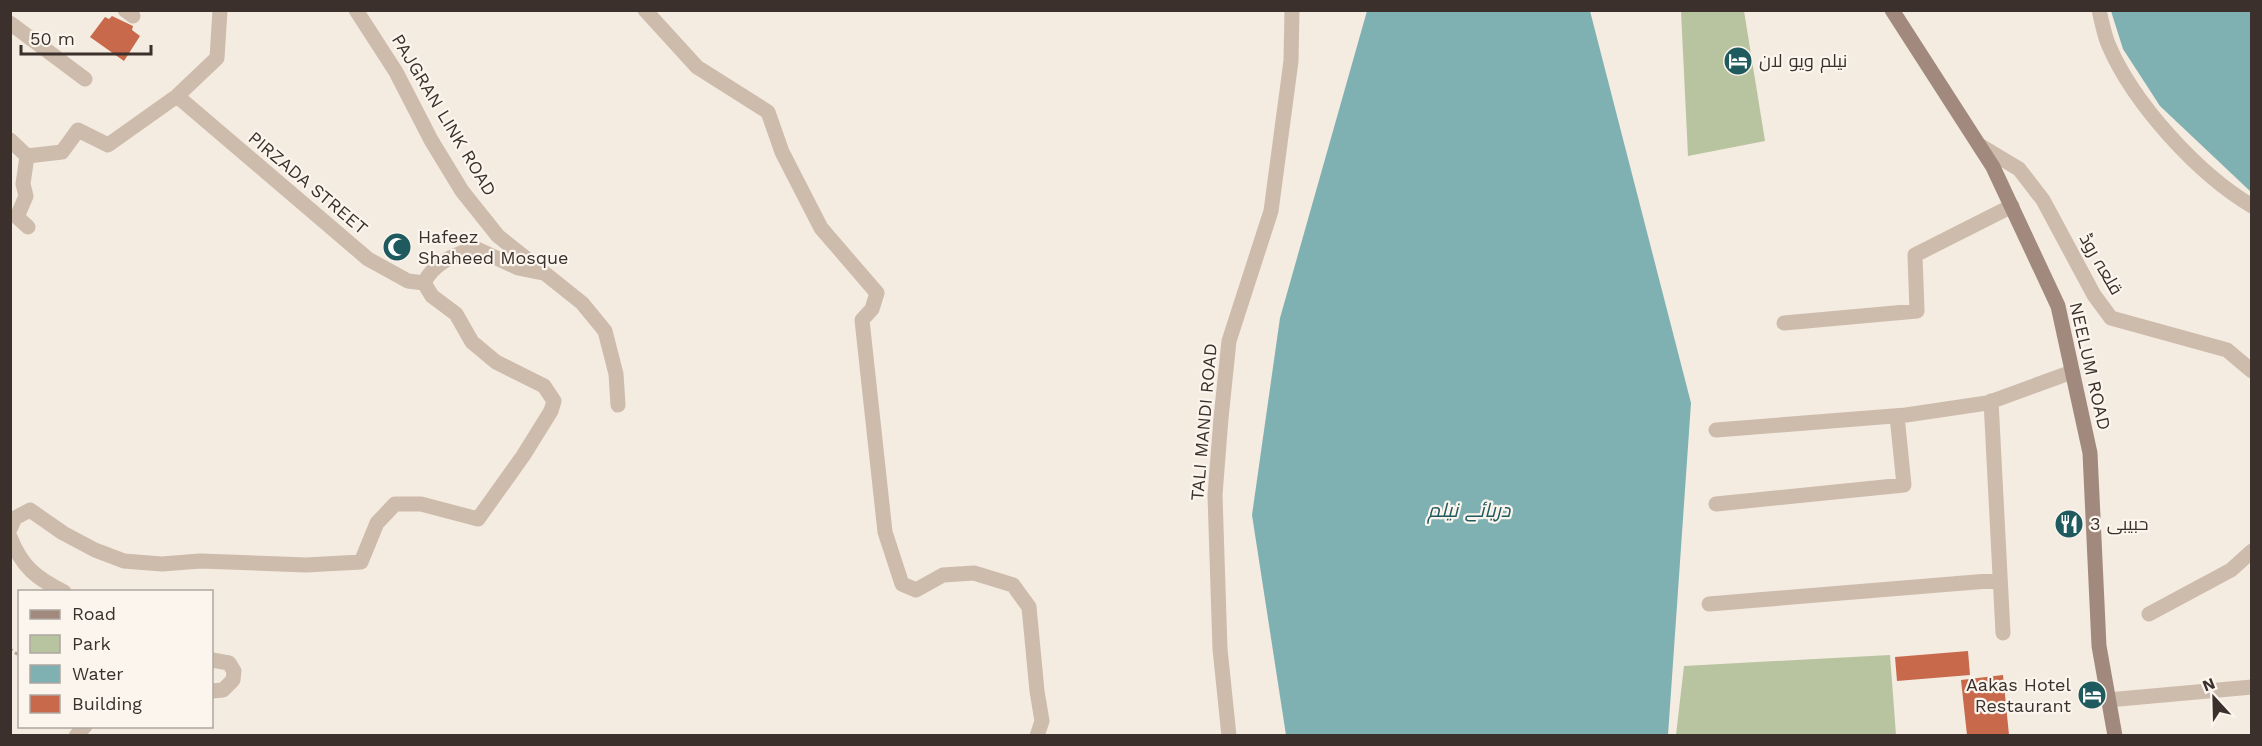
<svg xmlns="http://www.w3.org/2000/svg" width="2262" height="746" font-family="'Work Sans',Cairo,sans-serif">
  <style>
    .green { fill: #b8c4a0 }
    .water { fill: #7fb0b2 }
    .building { fill: #c8694b }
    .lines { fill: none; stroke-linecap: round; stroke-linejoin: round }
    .path { stroke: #b9a596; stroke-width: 3; stroke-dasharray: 3 3; stroke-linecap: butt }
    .minor { stroke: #cdbbac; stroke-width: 15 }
    .tertiary { stroke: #cdbbac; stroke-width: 15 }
    .secondary { stroke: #a18a7d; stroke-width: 15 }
    .labels { text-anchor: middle; stroke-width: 4.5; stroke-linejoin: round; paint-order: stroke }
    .poi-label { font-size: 18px; fill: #3b302b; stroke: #fbf5ee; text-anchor: start }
    .street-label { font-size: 18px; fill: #3b302b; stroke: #fbf5ee }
    .water-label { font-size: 20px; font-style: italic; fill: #1f5a5e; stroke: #fbf5ee }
  </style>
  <rect width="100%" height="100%" fill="#f4ebe1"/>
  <path class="green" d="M1681,11h63l21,130 -77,15z
    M1890,655l6,80h-220l8,-69z"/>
  <path class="water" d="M1367,11h223l101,392 -23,332h-382l-34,-220 28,-197z
    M2111,11h140v181l-91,-86 -37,-57z"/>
  <path class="building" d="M112,16l21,10 -1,4 8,6 -16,25 -34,-24 15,-20 4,2z
    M1968,651l2,24 -73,6 -2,-24z
    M2003,675l6,60h-42l-6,-55z"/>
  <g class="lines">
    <path class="path" d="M10,649l10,7"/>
    <path class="minor" d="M125,10l8,6
      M356,10l40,62 35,68 31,51 36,45 84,67 23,28 11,43 2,31
      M645,10l52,57 71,45 14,40 39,76 56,65 -5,16 -10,11 23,212 17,52 14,6 27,-15 31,-2 39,12 16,22 8,84 5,30 -5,15
      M2099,10c3,12 5,25 10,36 25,58 89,128 143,160
      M10,23l75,56
      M177,96l191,163 40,22 16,2
      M10,140l17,16 -4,28 3,12 -9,21 11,10
      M27,156l35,-4 16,-22 30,15 69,-49 40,-38 3,-48
      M1784,323l133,-12 -2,-56 97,-49
      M1991,401l12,232
      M1716,430l190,-15 81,-12 85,-31
      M1716,504l188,-19 -7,-69
      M10,529l5,-11 15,-8 33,23 32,17 29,11 38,3 38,-3 106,4 55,-3 16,-39 18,-19h26l57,15 45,-63 28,-45 3,-10 -10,-15 -48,-24 -24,-20 -16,-28 -24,-18 -8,-13c10,-21 31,-28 51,-35l43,20 25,5
      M10,537c12,30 26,41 54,55
      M1709,604l291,-24
      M2149,614l82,-44 21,-19
      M212,660l17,3 5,8 -1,9 -10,10 -11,1
      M2108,700l144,-13
      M76,736l9,-10"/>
    <path class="tertiary" d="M1979,145l40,24 24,31 51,95 17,23 116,32 25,21
      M1229,736l-9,-87 -5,-154 6,-77 8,-77 42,-130 20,-150 1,-51"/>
    <path class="secondary" d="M1892,10l101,157 65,139 32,147 9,193 16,90"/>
  </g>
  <defs>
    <g id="hotel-disc" transform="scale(1.5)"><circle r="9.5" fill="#1f5a5e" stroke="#fbf5ee"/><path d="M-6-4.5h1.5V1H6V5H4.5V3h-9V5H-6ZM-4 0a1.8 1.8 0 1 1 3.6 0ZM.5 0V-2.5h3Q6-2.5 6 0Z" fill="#fff"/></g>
    <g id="mosque-disc" transform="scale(1.5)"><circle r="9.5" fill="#1f5a5e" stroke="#fbf5ee"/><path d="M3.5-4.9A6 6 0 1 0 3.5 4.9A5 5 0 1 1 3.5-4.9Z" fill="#fff"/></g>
    <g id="restaurant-disc" transform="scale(1.5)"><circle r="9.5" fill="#1f5a5e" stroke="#fbf5ee"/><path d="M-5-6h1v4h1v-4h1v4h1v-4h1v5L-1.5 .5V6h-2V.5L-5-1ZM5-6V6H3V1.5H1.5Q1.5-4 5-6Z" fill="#fff"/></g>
  </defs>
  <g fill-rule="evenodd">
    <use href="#hotel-disc" x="1738" y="61"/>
    <use href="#mosque-disc" x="397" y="247"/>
    <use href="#restaurant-disc" x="2069" y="524"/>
    <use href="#hotel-disc" x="2092" y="695"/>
  </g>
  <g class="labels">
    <g class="poi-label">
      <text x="1759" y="67">نیلم ویو لان</text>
      <text x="418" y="243">Hafeez<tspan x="418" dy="21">Shaheed Mosque</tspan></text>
      <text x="2090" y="530">حبیبی 3</text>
      <text x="2071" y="691" text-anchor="end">Aakas Hotel<tspan x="2071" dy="21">Restaurant</tspan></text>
    </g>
    <g class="street-label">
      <text transform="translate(444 115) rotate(59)" y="6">PAJGRAN LINK ROAD</text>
      <text transform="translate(308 183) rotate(40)" y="6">PIRZADA STREET</text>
      <text transform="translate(2101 264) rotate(60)" y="6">قلعہ روڈ</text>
      <text transform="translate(2090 366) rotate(77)" y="6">NEELUM ROAD</text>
      <text transform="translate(1204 422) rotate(-85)" y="6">TALI MANDI ROAD</text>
    </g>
    <g class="water-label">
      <text x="1469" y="517">دریائے نیلم</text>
    </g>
  </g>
  <rect width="2262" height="746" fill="none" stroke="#3b302b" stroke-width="24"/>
  <rect x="18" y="590" width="195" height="138" fill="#fbf5ee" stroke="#aea6a0" stroke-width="1.5"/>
  <rect x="30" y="610" width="30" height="9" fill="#a18a7d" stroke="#aea6a0" stroke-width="1.5"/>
  <text x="72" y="620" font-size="18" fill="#3b302b">Road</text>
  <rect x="30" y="635" width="30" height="18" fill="#b8c4a0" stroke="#aea6a0" stroke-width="1.5"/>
  <text x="72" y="650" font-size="18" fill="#3b302b">Park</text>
  <rect x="30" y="665" width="30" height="18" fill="#7fb0b2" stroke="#aea6a0" stroke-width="1.5"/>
  <text x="72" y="680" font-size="18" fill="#3b302b">Water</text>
  <rect x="30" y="695" width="30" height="18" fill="#c8694b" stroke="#aea6a0" stroke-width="1.5"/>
  <text x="72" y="710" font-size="18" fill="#3b302b">Building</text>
  <g transform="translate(2214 698) rotate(338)" stroke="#fbf5ee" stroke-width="4.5" paint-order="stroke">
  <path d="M0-4.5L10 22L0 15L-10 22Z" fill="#3b302b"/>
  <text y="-9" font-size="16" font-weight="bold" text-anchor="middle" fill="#3b302b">N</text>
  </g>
  <path d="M21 45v9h130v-9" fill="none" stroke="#3b302b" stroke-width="3"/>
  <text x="30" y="45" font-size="18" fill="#3b302b" stroke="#fbf5ee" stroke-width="4.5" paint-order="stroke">50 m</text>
</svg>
